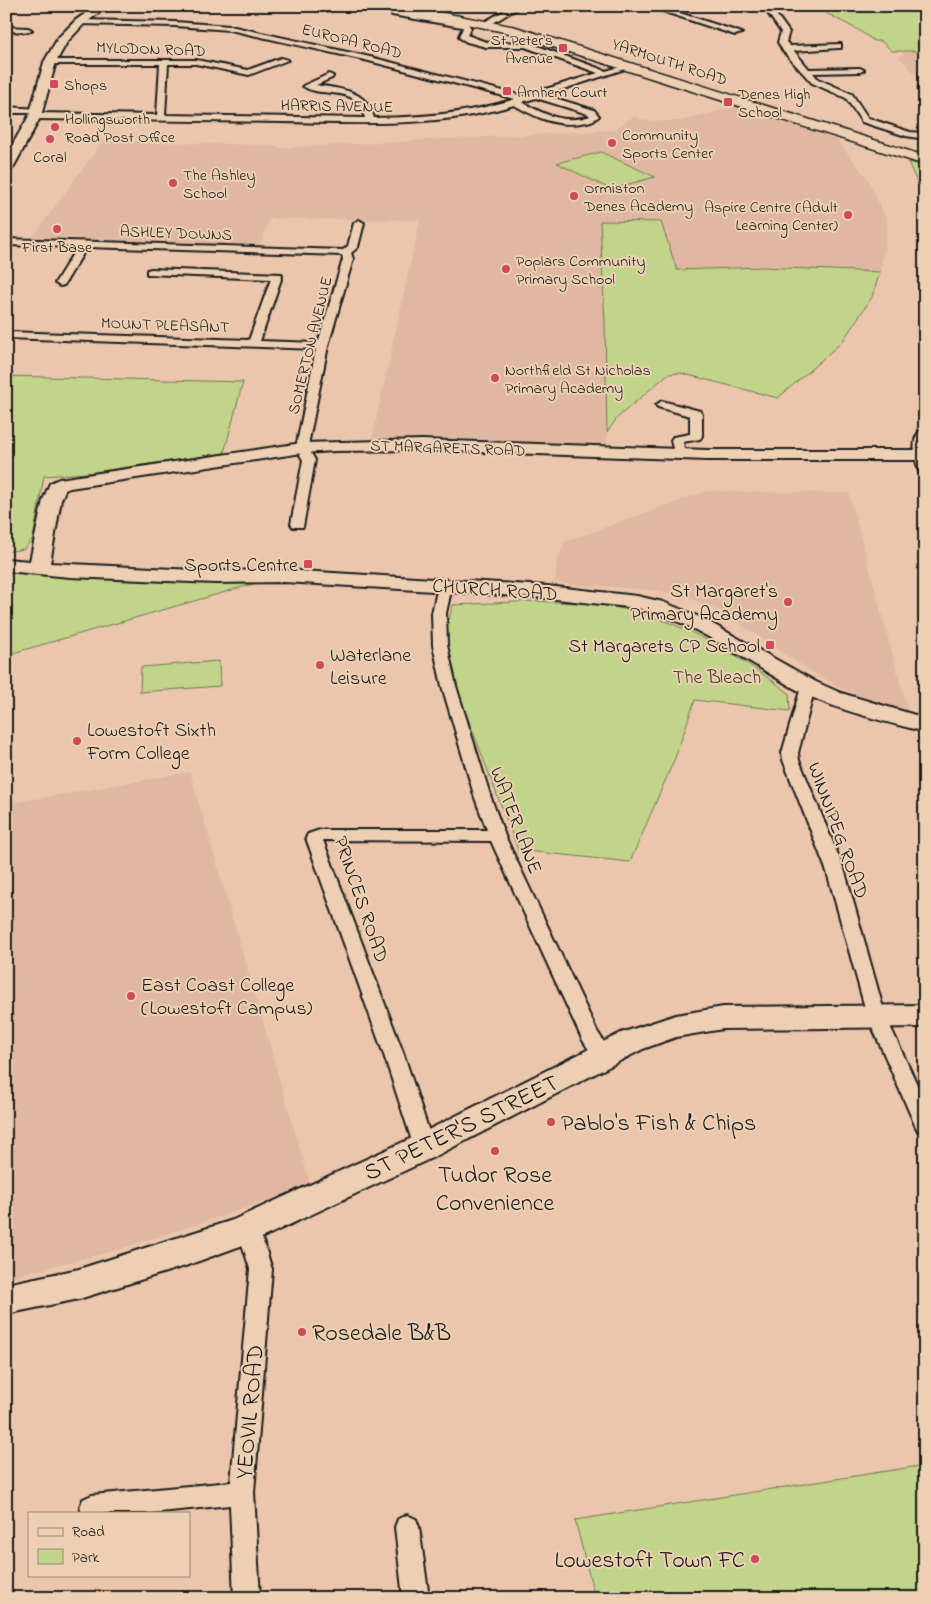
<svg xmlns="http://www.w3.org/2000/svg" width="931" height="1604" font-family="'Indie Flower',sans-serif">
  <style>
    .built { fill: #e0b8a2 }
    .green { fill: #c1d489; stroke: #6e7852 }
    .lines { fill: none; stroke-linecap: round; stroke-linejoin: round }
    .street-casing { stroke: #1c1c1c; stroke-width: 4 }
    .secondary-casing { stroke: #1c1c1c; stroke-width: 4 }
    .primary-casing { stroke: #1c1c1c; stroke-width: 4 }
    .highway-casing { stroke: #1c1c1c; stroke-width: 3 }
    .street { fill: #edd0b3; fill-rule: evenodd }
    .secondary { fill: #edd0b3; fill-rule: evenodd }
    .primary { fill: #edd0b3; fill-rule: evenodd }
    .highway { fill: #edd0b3; fill-rule: evenodd }
    .poi-dot { fill: #d1495b; stroke: #edd0b3; stroke-width: 2 }
    .labels { text-anchor: middle; stroke-width: 4; stroke-linejoin: round; paint-order: stroke }
    .far-poi-label { font-size: 16px; fill: #1c1c1c; stroke: #edd0b3; text-anchor: start }
    .far-street-label { font-size: 16px; fill: #1c1c1c; stroke: #edd0b3 }
    .poi-label { font-size: 20px; fill: #1c1c1c; stroke: #edd0b3; text-anchor: end }
    .street-label { font-size: 20px; fill: #1c1c1c; stroke: #edd0b3 }
    .park-label { font-size: 20px; fill: #3d4132; stroke: #edd0b3 }
    .near-poi-label { font-size: 24px; fill: #1c1c1c; stroke: #edd0b3; text-anchor: start }
    .near-street-label { font-size: 24px; fill: #1c1c1c; stroke: #edd0b3 }
  </style>
  <rect width="100%" height="100%" fill="#ebc6ad"/>
  <filter id="ink" filterUnits="userSpaceOnUse"><feTurbulence type="fractalNoise" baseFrequency=".02" numOctaves="2"/><feDisplacementMap in="SourceGraphic" scale="10" xChannelSelector="R" yChannelSelector="G"/><feConvolveMatrix kernelMatrix="1 2 1 2 8 2 1 2 1" color-interpolation-filters="sRGB"/></filter>
  <g filter="url(#ink)">
    <path class="built" d="M925,51v33l-26,-27 4,-3 -2,-2z
      M740,105l82,27 17,10 29,37 16,35 4,12 -8,46 -118,-5 -85,3 -16,-48h-60l4,101 2,123 -143,-7 -92,-1 48,-218 -151,-1 -9,27 -172,-5 -18,-4 -9,2 -29,-1 71,-97 165,4 12,3 334,-18 20,-14 13,5h33z
      M707,491l142,2 60,222 -69,-27 -37,-22 -89,-59 -32,-11 -31,-6 -97,-7 3,-21 7,-20z
      M190,772l121,415 -194,63 -111,28v-474z"/>
    <path class="green" d="M813,6h107l5,5v40h-33l-11,-10h-7l-14,-10z
      M601,152l54,25 -45,12 -53,-26z
      M908,162l17,4v34z
      M600,221l61,1 16,48 85,-3 118,5 -8,25 -30,45 -64,56 -98,-25 -12,1 -50,43 -11,15 -2,-109z
      M6,376l237,6 -19,71 -137,20 -43,3 -11,62 -9,11 -18,3z
      M6,571l254,11 -254,73z
      M535,601c28,2 57,1 84,7 62,12 120,47 170,85l1,18 -95,-11 -20,58 -45,104 -112,-12 -52,-137 -19,-58 -2,-22 8,-28z
      M219,661l1,25 -80,6 1,-25z
      M925,1465v133h-330l-20,-78z"/>
    <g class="lines">
      <g class="street-casing">
        <path id="street" d="M512,6h9l-33,20 -7,-2z
          M647,6h11l84,27 -7,2z
          M763,6h7l19,26 -3,10 4,4 51,-2v4h-3l-44,3 15,18 51,-1 4,2 -4,2 -47,1 5,6 34,15 16,24 42,14 15,1v6l-19,-3 -44,-14 -16,-24 -34,-15 -29,-32 -5,-9 3,-10z
          M401,7l4,2 -4,3 66,11 4,5 -4,7 19,7 43,1 77,28 24,-7 4,2 -89,29 49,15 5,6c-5,5 -11,6 -18,7 -26,4 -45,-6 -67,-18 -76,23 -155,18 -233,17 -82,-1 -164,-2 -246,-3l-4,-3 4,-3h-29v-6l34,2 1,2 -4,2 120,2 3,-51h-113v-4h149l52,10 33,-12 7,2 -39,15 -53,-11h-28l-3,51 200,3c-8,-36 -42,-18 -62,-32l26,-12 4,2 -1,2 -16,7c25,4 51,5 58,33 49,-1 93,-4 141,-19l-146,-38 -139,-31 -55,-4 -98,-2 -1,-2 4,-2 95,2 55,4 140,31 153,39 75,-23 -73,-26h-39l-19,-5 -7,-4 -1,-2 4,-8 -1,-1 -70,-12v-4zM536,98l52,16 2,2c-25,9 -47,-2 -68,-14z
          M6,27l22,1 4,2 -4,2 -22,-1z
          M919,86h6v7l-6,-3z
          M359,220l5,3 -6,24 -7,6 2,6 -25,87 -19,94 -1,8 7,12 -12,67h-10l-2,-3 12,-64 -7,-12 20,-99 -310,-11v-6l243,8 22,-61 -124,-5v-4l4,-1 130,5 1,2 -22,65 58,2 25,-84 -1,-4 -255,-8 -23,38 -4,1 -5,-3 22,-36 -71,-2v-6l337,11 5,-4 6,-23z
          M662,401l38,10 2,3v22l-2,3 -17,3 2,13 -2,3h-8l-4,-18 2,-3 17,-3v-18l-32,-9 -2,-2z
          M925,429v47l-6,-4c-3,-12 -11,-38 6,-43z
          M445,582l7,4 -6,27 1,32 9,41 35,112 14,38 92,195 16,25 -3,5 -7,2 -7,-2 -14,-22 -91,-198 -168,-1 81,215 30,92 -3,6 -7,2 -7,-2 -3,-6 -30,-92 -78,-217 2,-4 12,-4h167l-12,-32 -33,-112 -9,-41 -1,-32 6,-27z
          M808,683l5,1 2,3 -17,66 1,7 46,112 40,143 40,87v31l-7,-2 -3,-6 -48,-110 -40,-143 -44,-112 -1,-7 19,-66 2,-3z
          M245,1221c18,6 21,32 27,48l-18,223 6,106h-26l-4,-93 -80,8h-68l-2,-6 3,-8 9,-4 139,-13 19,-213 -8,-25 -8,-14 4,-6z
          M407,1515l9,4 3,8 10,71h-26l-8,-71 3,-8z"/>
      </g>
      <g class="secondary-casing">
        <path id="secondary" d="M96,6h12l-24,18 -17,18 -11,20 -15,54 -28,52 -7,4v-16l23,-40 15,-54 14,-24 18,-18z
          M422,440l286,10h217v10h-217l-286,-10 -87,1 -33,2 -232,35 -5,2 -4,10 -11,63 165,8 69,-1 263,16 90,10 26,6 39,16 114,64 25,11 84,25v14c-38,-10 -93,-23 -126,-41 -51,-28 -105,-71 -162,-83l-90,-10 -263,-16 -69,1 -145,-6 -64,-6v-12l24,2 13,-61 7,-17 9,-4 243,-36z"/>
      </g>
      <g class="primary-casing">
        <path id="primary" d="M925,1005v22l-202,2 -47,8 -33,12 -207,107 -179,84 -72,26 -106,33 -73,15v-30l73,-15 154,-49 179,-82 209,-105 55,-18 47,-8z"/>
      </g>
      <g class="highway-casing">
        <path id="highway" d="M378,6h30l108,21 409,129v9l-416,-132 -52,-11 -73,-12z"/>
      </g>
      <use href="#street" class="street"/>
      <use href="#secondary" class="secondary"/>
      <use href="#primary" class="primary"/>
      <use href="#highway" class="highway"/>
    </g>
  </g>
  <g class="poi-dot">
    <rect x="558" y="43" width="10" height="10" rx="2.5"/>
    <rect x="49" y="79" width="10" height="10" rx="2.5"/>
    <rect x="502" y="86" width="10" height="10" rx="2.5"/>
    <rect x="723" y="97" width="10" height="10" rx="2.5"/>
    <circle cx="55" cy="127" r="5"/>
    <circle cx="50" cy="139" r="5"/>
    <circle cx="612" cy="143" r="5"/>
    <circle cx="173" cy="183" r="5"/>
    <circle cx="574" cy="196" r="5"/>
    <circle cx="848" cy="215" r="5"/>
    <circle cx="57" cy="229" r="5"/>
    <circle cx="506" cy="269" r="5"/>
    <circle cx="495" cy="378" r="5"/>
    <rect x="303" y="559" width="10" height="10" rx="2.5"/>
    <circle cx="788" cy="602" r="5"/>
    <rect x="765" y="640" width="10" height="10" rx="2.5"/>
    <circle cx="320" cy="665" r="5"/>
    <circle cx="77" cy="741" r="5"/>
    <circle cx="131" cy="996" r="5"/>
    <circle cx="551" cy="1122" r="5"/>
    <circle cx="495" cy="1151" r="5"/>
    <circle cx="302" cy="1332" r="5"/>
    <circle cx="755" cy="1559" r="5"/>
  </g>
  <g class="labels">
    <g class="far-poi-label">
      <text x="553" y="45" text-anchor="end">St Peter's<tspan x="553" dy="18">Avenue</tspan></text>
      <text x="64" y="90">Shops</text>
      <text x="517" y="97">Arnhem Court</text>
      <text x="738" y="99">Denes High<tspan x="738" dy="18">School</tspan></text>
      <text x="65" y="124">Hollingsworth<tspan x="65" dy="18">Road Post Office</tspan></text>
      <text x="622" y="140">Community<tspan x="622" dy="18">Sports Center</tspan></text>
      <text x="50" y="162" text-anchor="middle">Coral</text>
      <text x="183" y="180">The Ashley<tspan x="183" dy="18">School</tspan></text>
      <text x="584" y="193">Ormiston<tspan x="584" dy="18">Denes Academy</tspan></text>
      <text x="838" y="212" text-anchor="end">Aspire Centre (Adult<tspan x="838" dy="18">Learning Center)</tspan></text>
      <text x="57" y="252" text-anchor="middle">First Base</text>
      <text x="516" y="266">Poplars Community<tspan x="516" dy="18">Primary School</tspan></text>
      <text x="505" y="375">Northfield St Nicholas<tspan x="505" dy="18">Primary Academy</tspan></text>
    </g>
    <g class="far-street-label">
      <text transform="translate(352 40) rotate(14)" y="6">EUROPA ROAD</text>
      <text transform="translate(151 48) rotate(2)" y="6">MYLODON ROAD</text>
      <text transform="translate(670 61) rotate(18)" y="6">YARMOUTH ROAD</text>
      <text transform="translate(337 105) rotate(1)" y="6">HARRIS AVENUE</text>
      <text transform="translate(176 232) rotate(2)" y="6">ASHLEY DOWNS</text>
      <text transform="translate(165 324) rotate(2)" y="6">MOUNT PLEASANT</text>
      <text transform="translate(309 345) rotate(-76)" y="6">SOMERTON AVENUE</text>
      <text transform="translate(448 447) rotate(2)" y="6">ST MARGARETS ROAD</text>
    </g>
    <g class="poi-label">
      <text x="298" y="571">Sports Centre</text>
      <text x="778" y="597">St Margaret's<tspan x="778" dy="23">Primary Academy</tspan></text>
      <text x="760" y="652">St Margarets CP School</text>
      <text x="330" y="661" text-anchor="start">Waterlane<tspan x="330" dy="23">Leisure</tspan></text>
      <text x="87" y="736" text-anchor="start">Lowestoft Sixth<tspan x="87" dy="23">Form College</tspan></text>
      <text x="141" y="991" text-anchor="start">East Coast College<tspan x="141" dy="23">(Lowestoft Campus)</tspan></text>
    </g>
    <g class="street-label">
      <text transform="translate(495 589) rotate(4)" y="7">CHURCH ROAD</text>
      <text transform="translate(517 820) rotate(69)" y="7">WATER LANE</text>
      <text transform="translate(839 830) rotate(70)" y="7">WINNIPEG ROAD</text>
      <text transform="translate(362 899) rotate(71)" y="7">PRINCES ROAD</text>
    </g>
    <g class="park-label">
      <text x="717" y="683">The Bleach</text>
    </g>
    <g class="near-poi-label">
      <text x="561" y="1130">Pablo's Fish &amp; Chips</text>
      <text x="495" y="1182" text-anchor="middle">Tudor Rose<tspan x="495" dy="28">Convenience</tspan></text>
      <text x="312" y="1340">Rosedale B&amp;B</text>
      <text x="745" y="1567" text-anchor="end">Lowestoft Town FC</text>
    </g>
    <g class="near-street-label">
      <text transform="translate(461 1127) rotate(-26)" y="8">ST PETER'S STREET</text>
      <text transform="translate(249 1412) rotate(-85)" y="8">YEOVIL ROAD</text>
    </g>
  </g>
  <rect width="931" height="1604" fill="none" stroke="#edd0b3" stroke-width="25"/>
  <rect x="12" y="12" width="906" height="1579" fill="none" stroke="#1c1c1c" stroke-width="2" filter="url(#ink)"/>
  <rect x="28" y="1512" width="162" height="65" fill="#edd0b3" stroke="#998877"/>
  <rect x="38" y="1528" width="25" height="8" fill="#edd0b3" stroke="#998877"/>
  <text x="72" y="1536" font-size="15" fill="#1c1c1c">Road</text>
  <rect x="38" y="1549" width="25" height="15" fill="#c1d489" stroke="#998877"/>
  <text x="72" y="1562" font-size="15" fill="#1c1c1c">Park</text>
</svg>
